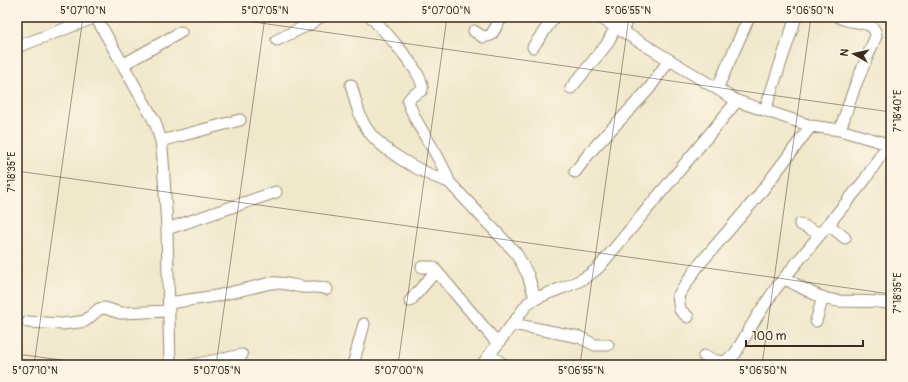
<svg xmlns="http://www.w3.org/2000/svg" width="908" height="382" font-family="Pangolin,sans-serif">
  <style>
    .lines { fill: none; stroke-linecap: round; stroke-linejoin: round }
    .minor-casing { stroke: #968974; stroke-width: 13 }
    .minor { stroke: #fff; stroke-width: 11 }
    .ticks { fill: none; stroke: #3b2a1e; stroke-width: 1; stroke-opacity: 0.45 }
    .neatline { fill: none; stroke: #3b2a1e; stroke-width: 1.5 }
    .ticks-label { font-size: 10px; text-anchor: middle; fill: #3b2a1e }
  </style>
  <rect width="100%" height="100%" fill="#fcf5e5"/>
  <filter id="ink" filterUnits="userSpaceOnUse"><feTurbulence type="fractalNoise" baseFrequency=".025" numOctaves="2"/><feDisplacementMap in="SourceGraphic" scale="8" xChannelSelector="R" yChannelSelector="G"/><feConvolveMatrix kernelMatrix="1 2 1 2 8 2 1 2 1" color-interpolation-filters="sRGB"/></filter>
  <filter id="wash" filterUnits="userSpaceOnUse"><feTurbulence type="fractalNoise" baseFrequency=".012" numOctaves="4" result="noise"/><feDisplacementMap in="SourceGraphic" scale="16" xChannelSelector="R" yChannelSelector="G"/><feGaussianBlur stdDeviation="0.9" result="paint"/><feColorMatrix in="noise" values="0 0 0 0 0 0 0 0 0 0 0 0 0 0 0 0 0 1.4 0 .05"/><feComposite in="paint" operator="in"/></filter>
  <g filter="url(#wash)">
    <rect width="100%" height="100%" fill="#f0e8cb"/>
  </g>
  <g filter="url(#ink)">
    <g class="lines">
      <g class="minor-casing">
        <path id="minor" d="M96,17l59,105 6,19 2,19 4,69 3,136
          M371,17c11,11 56,59 51,73l-10,6 -4,5c9,29 32,52 41,81l67,71 12,22 7,23
          M599,17l138,84 74,25 29,4 51,15
          M839,17c11,8 36,1 37,19l-21,50 -15,44
          M622,30l7,-13
          M474,31l9,6 8,-2 11,-18
          M277,40l33,-16 10,-7
          M17,47l79,-30
          M533,47l21,-30
          M124,64l57,-32
          M351,85c4,13 7,30 14,41 15,25 57,47 84,56
          M571,88l36,-44 9,-18
          M717,89l32,-72
          M765,110l31,-93
          M161,141l79,-21
          M575,172l16,-21 58,-62 20,-29
          M800,224l20,10
          M828,224l17,14
          M167,229l109,-37
          M422,267h11l65,77
          M785,279c17,8 35,21 54,22 11,1 46,-1 52,4
          M410,301l26,-30
          M169,303l47,-7 55,-13c10,-1 20,2 31,4 9,1 16,-2 25,2
          M688,317l-8,-7 -2,-14 20,-30 60,-70 53,-70
          M816,321l7,-24
          M28,322l34,2 17,-2 6,-1 14,-12 6,-1 15,5 49,-2
          M513,324l66,13 16,8h13
          M490,355l14,10
          M704,356l13,5 7,1 11,-8 21,-36 20,-30 88,-107 24,-37
          M193,365l49,-10
          M353,365l11,-41
          M482,365l46,-62c24,-15 49,-15 71,-36l138,-166"/>
      </g>
      <use href="#minor" class="minor"/>
    </g>
  </g>
  <path class="ticks" d="M218,17l673,95M17,171l874,123M17,354l82,11M34,365l49,-348M216,365l49,-348M398,365l49,-348M580,365l49,-348M762,365l49,-348"/>
  <rect width="908" height="382" fill="none" stroke="#fcf5e5" stroke-width="44"/>
  <g transform="translate(854 54) rotate(278)" stroke="#fcf5e5" stroke-width="3" paint-order="stroke">
  <path d="M0-3L7 15L0 10L-7 15Z" fill="#3b2a1e"/>
  <text y="-6" font-size="11" font-weight="bold" text-anchor="middle" fill="#3b2a1e">N</text>
  </g>
  <path d="M746 340v6h117v-6" fill="none" stroke="#3b2a1e" stroke-width="2"/>
  <text x="752" y="340" font-size="12" fill="#3b2a1e" stroke="#fcf5e5" stroke-width="3" paint-order="stroke">100 m</text>
  <rect x="22" y="22" width="864" height="338" class="neatline"/>
  <g class="ticks-label">
    <text x="83" y="14">5°07'10"N</text>
    <text x="265" y="14">5°07'05"N</text>
    <text x="446" y="14">5°07'00"N</text>
    <text x="628" y="14">5°06'55"N</text>
    <text x="810" y="14">5°06'50"N</text>
    <text transform="translate(897 111) rotate(-90)" y="4">7°18'40"E</text>
    <text transform="translate(11 172) rotate(-90)" y="4">7°18'35"E</text>
    <text transform="translate(897 293) rotate(-90)" y="4">7°18'35"E</text>
    <text x="35" y="374">5°07'10"N</text>
    <text x="217" y="374">5°07'05"N</text>
    <text x="399" y="374">5°07'00"N</text>
    <text x="581" y="374">5°06'55"N</text>
    <text x="763" y="374">5°06'50"N</text>
  </g>
</svg>
